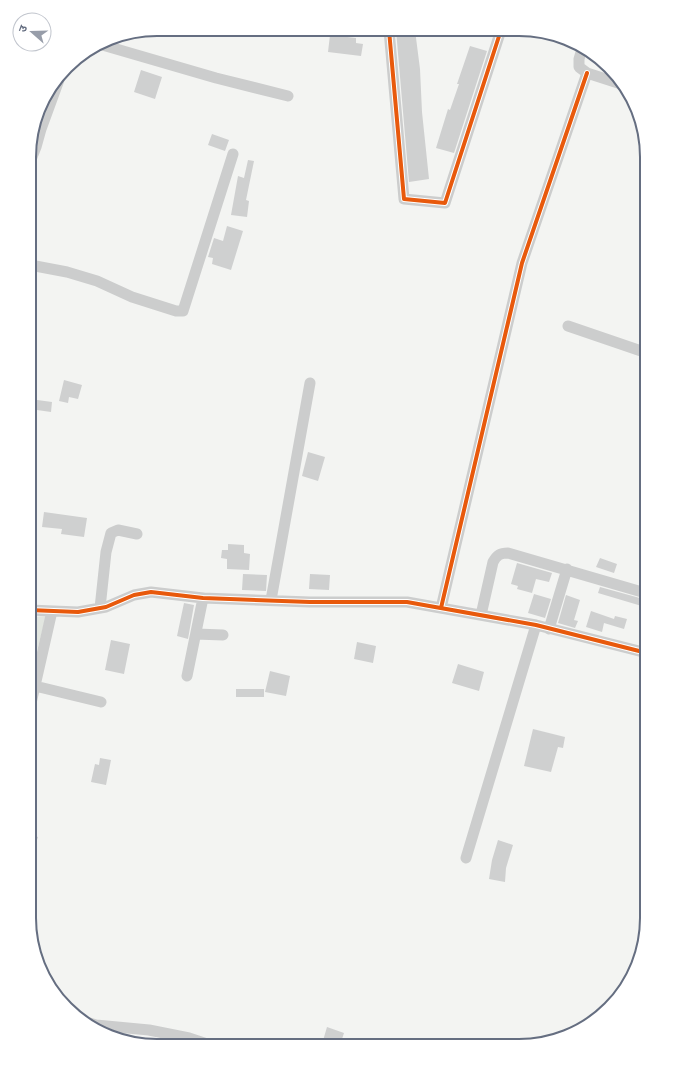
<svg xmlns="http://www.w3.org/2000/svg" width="676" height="1075" font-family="'Titillium Web','Noto Sans Devanagari',sans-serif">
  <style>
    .green { fill: #e2e6e0 }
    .building { fill: #cfd0d0 }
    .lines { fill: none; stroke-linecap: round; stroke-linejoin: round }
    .street { stroke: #cccdcd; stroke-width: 11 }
    .cycleway-casing { stroke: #fff; stroke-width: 6 }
    .cycleway { stroke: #e8590c; stroke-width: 4 }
    .rim { fill: none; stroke: #656e81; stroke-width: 2 }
  </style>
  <rect width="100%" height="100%" fill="#f3f4f2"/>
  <path class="green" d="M46,616l-17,66v-65z"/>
  <path class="building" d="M396,30h19l5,39 2,43 7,67 -20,3z
    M330,35l26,3v5l7,1 -2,12 -33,-4z
    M470,46l17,5 -33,102 -18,-5 12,-39 2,1 9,-26h-2z
    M141,70l21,7 -7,22 -21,-7z
    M212,134l17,6 -4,11 -17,-6z
    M248,160l6,1 -8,39 3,1 -2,16 -16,-2 7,-39 6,2z
    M227,226l16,5 -12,39 -19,-6 1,-6 -5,-1 6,-19 9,3z
    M64,380l18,5 -4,14 -9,-2 -1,6 -9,-2z
    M30,399l22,3 -1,10 -21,-3z
    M308,452l17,5 -7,24 -16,-5z
    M44,512l43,6 -3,19 -23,-3 1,-5 -20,-2z
    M228,544l16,1v8l6,1 -1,16 -22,-1v-10l-6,-1 1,-8h6z
    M600,558l17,6 -3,9 -18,-6z
    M517,563l35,10 -3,9 -13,-3 -4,14 -15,-4 1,-3 -7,-2z
    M243,574l24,1 -1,16 -24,-1z
    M310,574l20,1 -1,15 -20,-1z
    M600,587l47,13 -2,7 -47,-14z
    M534,594l17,5 -6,19 -17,-5z
    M566,595l14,5 -6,20 4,1 -3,7 -17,-5z
    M184,603l10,2 -6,34 -11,-3z
    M591,611l23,8 1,-3 12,3 -3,10 -20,-6 -2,9 -16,-5z
    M111,640l19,4 -6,30 -19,-4z
    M357,642l19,4 -3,17 -19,-4z
    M458,664l26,8 -5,19 -27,-8z
    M270,671l20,5 -4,20 -21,-4z
    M236,689h28v8h-28z
    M533,729l32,8 -2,11 -5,-1 -7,25 -27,-6z
    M100,758l11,2 -5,25 -15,-3 4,-18 4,1z
    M29,834l9,3 -8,23h-1z
    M498,840l15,5 -7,23 -1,14 -16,-3 3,-19z
    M327,1027l17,6 -4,12 -18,-1z"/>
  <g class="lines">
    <path class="street" d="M389,30l15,169 41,4 56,-173
      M99,44l117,34 72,18
      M582,49l-3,10v8l8,6 31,10
      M30,162l6,-15 5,-18 19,-52
      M30,265l37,7 30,9 35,16 44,14h7l50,-157
      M568,326l79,27
      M271,600l39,-217
      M100,608l6,-56 5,-19 7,-3 19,4
      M441,608l81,-345 65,-190
      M29,610l49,2 28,-5 28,-12 17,-3 52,6 107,4h97l129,23 111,28
      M481,615l12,-53c4,-7 7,-9 15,-9l134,39
      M549,629l18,-60
      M196,634l27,1
      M187,676l16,-78
      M35,686l66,16
      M29,712l23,-101
      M466,858l70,-233
      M74,1014l12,8 10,3 53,5 40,8 21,7"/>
    <g class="cycleway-casing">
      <path id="cycleway" d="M389,30l15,169 41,4 56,-173
        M441,608l81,-345 65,-190
        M29,610l49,2 28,-5 28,-12 17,-3 52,6 107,4h97l129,23 111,28"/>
    </g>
    <use href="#cycleway" class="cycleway"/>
  </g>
  <path d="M0 0H676V1075H0ZM157 36H519A121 121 0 0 1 640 157V918A121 121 0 0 1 519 1039H157A121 121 0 0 1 36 918V157A121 121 0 0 1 157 36Z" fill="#fff" fill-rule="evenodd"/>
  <path class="rim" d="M157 36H519A121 121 0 0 1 640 157V918A121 121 0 0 1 519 1039H157A121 121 0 0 1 36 918V157A121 121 0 0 1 157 36Z"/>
  <g transform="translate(32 32) rotate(290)"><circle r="19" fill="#ffffff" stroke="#c1c5cd"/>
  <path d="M0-3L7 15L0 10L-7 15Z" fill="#979da9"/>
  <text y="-6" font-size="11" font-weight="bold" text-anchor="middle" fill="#656e81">उ</text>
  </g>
</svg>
